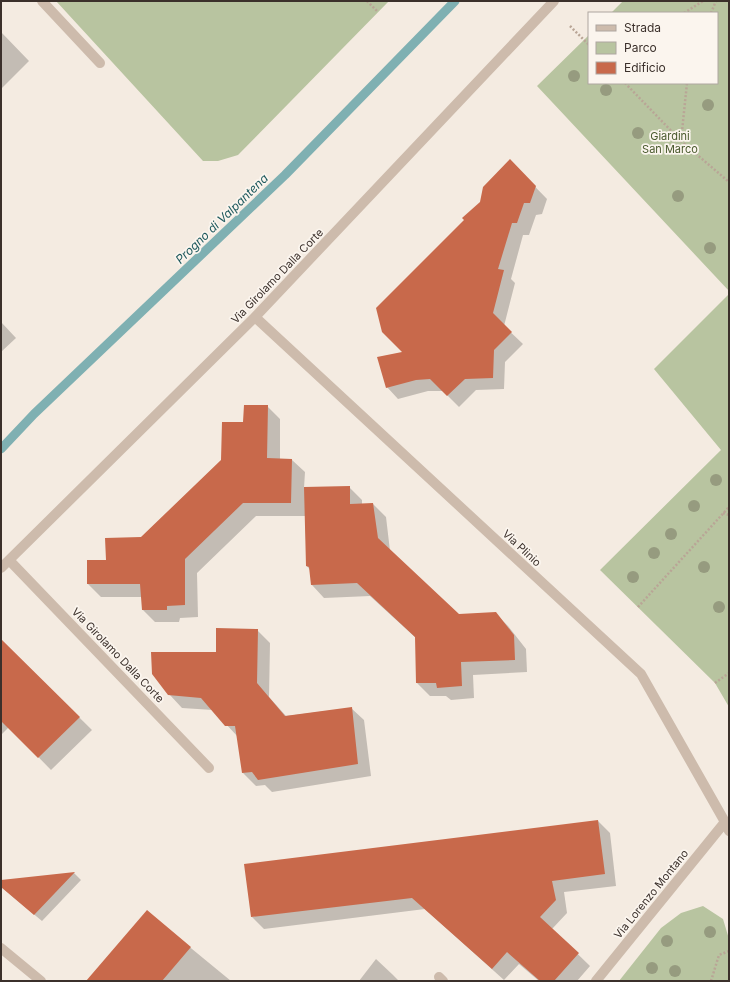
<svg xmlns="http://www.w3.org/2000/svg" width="730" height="982" font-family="Inter,sans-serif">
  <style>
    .green { fill: #b8c4a0 }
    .shadow { fill: #0003 }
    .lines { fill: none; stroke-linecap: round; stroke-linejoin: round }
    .stream { stroke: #7fb0b2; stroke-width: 9 }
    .building { fill: #c8694b }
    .path { stroke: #b9a596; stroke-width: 2.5; stroke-dasharray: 2 2; stroke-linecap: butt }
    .minor { stroke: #cdbbac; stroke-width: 10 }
    .tree { fill: #969b7f }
    .labels { text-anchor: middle; stroke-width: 3.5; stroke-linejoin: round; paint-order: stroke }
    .park-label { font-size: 11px; fill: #4a5a2e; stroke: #fbf5ee }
    .street-label { font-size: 11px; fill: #3b302b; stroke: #fbf5ee }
    .water-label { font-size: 12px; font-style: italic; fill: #1f5a5e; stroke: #fbf5ee }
  </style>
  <rect width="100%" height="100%" fill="#f4ebe1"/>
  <path class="green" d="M56,1h333l-151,154 -20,6h-15z
    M623,1h106v290l-192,-205 52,-51v48h128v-70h-106z
    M729,294v413l-14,-24 -115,-113 121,-120 -67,-81z
    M703,906l20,13 6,20v42h-110l42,-53 20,-15z"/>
  <path class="shadow" d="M1,32l28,29 -28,28z
    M510,161l37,38 -5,15 -6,1 -7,20h-6l-12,44 4,4 -11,43 19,18 -18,18 -1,27 -28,1 -17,17 -16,-16h-15l-30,8 -11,-12 17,-34 61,-133 16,-18z
    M1,322l15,16 -15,14z
    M267,406l13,13v40l12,1 13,12 -1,16 45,-1 13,13v5l11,-1 13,13 4,34 69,64 36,-2 13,13 18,23 1,23 -54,3 1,23 -23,2 -5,-4h-16l-13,-13 -1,-45 -46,-42 -46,2 -12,-13 -2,-15 -3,-4 -2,-50h-49l-59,57 1,44 -18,1 -1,4h-24l-12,-12 -1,-13h-41l-13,-13 19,-23 34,-23 81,-78 22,-37z
    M257,630l13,13 -1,54 17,19 65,-8 13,12 7,56 -99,16 -7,-7 -9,1 -13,-13 -5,-36 -25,-27 -31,-2 -13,-14 48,-41z
    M2,641l90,89 -41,40 -42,-43 -8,8v-92z
    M598,821l12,12 6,53 -52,6 3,21 -15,16 38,37 -13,15h-38l-20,-17 -15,16 -79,-71 -161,20 -12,-12z
    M74,873l7,7 -39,41 -41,-34v-6z
    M147,912l84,69h-144z
    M376,959l17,16 6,6h-40z"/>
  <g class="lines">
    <path class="stream" d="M1,449l33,-35 251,-239 170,-174"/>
  </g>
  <path class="building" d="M510,159l26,27 -6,17h-6l-7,20h-5l-14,46 6,1 -11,43 19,19 -18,18 -1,28 -28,1 -18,17 -17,-17 -14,1 -30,8 -9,-31 25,-5 -20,-20 -6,-24 88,-88 -2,-2 18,-16 3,-15z
    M244,405h24l-1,53 25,1 -1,44h-48l-58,56v46l-18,1v4h-25l-2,-26h-53v-24h19l-1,-22 36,-1 80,-77 1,-38h21z
    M350,486v18l23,-1 5,35 81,76 37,-2 18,23 1,25 -54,2 1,24 -25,2 -1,-5h-20l-1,-46 -58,-54 -46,2 -2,-18 -3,-1 -2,-79z
    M216,628l42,1 -1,54 28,33 67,-9 6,57 -100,16 -6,-8 -10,1 -7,-47h-10l-24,-28 -33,-3 -16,-21 -1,-22h65z
    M1,639l79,78 -42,41 -37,-37z
    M598,820l7,54 -53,7 4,19 -16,17 39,36 -25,28h-14l-33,-29 -15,17 -80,-71 -161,19 -7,-53z
    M75,872l-41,43 -33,-28v-7z
    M147,910l44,37 -29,34h-76z"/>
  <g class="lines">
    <path class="path" d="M367,1l11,11
      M684,13l19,-12
      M711,13l5,-12
      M570,26l19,19
      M625,83l56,58 48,41
      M681,141l6,-58
      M723,513l6,2
      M638,607l91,-100
      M715,683l14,-10
      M711,981l8,-26 10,-4"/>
    <path class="minor" d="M42,1l58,62
      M255,317l386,357 84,148 4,9
      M9,560l200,208
      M1,568l254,-251 299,-316
      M1,948l40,33
      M439,977l4,4
      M596,981l129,-159"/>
  </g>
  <g class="tree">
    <circle cx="574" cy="76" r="6"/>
    <circle cx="606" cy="90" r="6"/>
    <circle cx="708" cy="105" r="6"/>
    <circle cx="638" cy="133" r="6"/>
    <circle cx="678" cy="196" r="6"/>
    <circle cx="710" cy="248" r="6"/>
    <circle cx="716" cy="480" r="6"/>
    <circle cx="694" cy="506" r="6"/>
    <circle cx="671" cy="534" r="6"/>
    <circle cx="654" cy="553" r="6"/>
    <circle cx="704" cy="567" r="6"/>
    <circle cx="633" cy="577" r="6"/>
    <circle cx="719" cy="607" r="6"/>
    <circle cx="710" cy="932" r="6"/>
    <circle cx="667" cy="941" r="6"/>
    <circle cx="652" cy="968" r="6"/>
    <circle cx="675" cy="971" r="6"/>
  </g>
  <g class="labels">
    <g class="park-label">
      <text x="670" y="140">Giardini<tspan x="670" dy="13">San Marco</tspan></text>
    </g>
    <g class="street-label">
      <text transform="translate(277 276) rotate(-46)" y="4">Via Girolamo Dalla Corte</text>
      <text transform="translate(522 548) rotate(43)" y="4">Via Plinio</text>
      <text transform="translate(118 655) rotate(46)" y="4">Via Girolamo Dalla Corte</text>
      <text transform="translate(651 894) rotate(-51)" y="4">Via Lorenzo Montano</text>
    </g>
    <g class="water-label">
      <text transform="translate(222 219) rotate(-44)" y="4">Progno di Valpantena</text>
    </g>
  </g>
  <rect width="730" height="982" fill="none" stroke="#3b302b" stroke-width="4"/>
  <rect x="588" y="12" width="130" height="72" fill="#fbf5ee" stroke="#aea6a0"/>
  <rect x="596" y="25" width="20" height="6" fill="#cdbbac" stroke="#aea6a0"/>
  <text x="624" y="32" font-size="12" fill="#3b302b">Strada</text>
  <rect x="596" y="42" width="20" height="12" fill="#b8c4a0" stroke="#aea6a0"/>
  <text x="624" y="52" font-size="12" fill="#3b302b">Parco</text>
  <rect x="596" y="62" width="20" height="12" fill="#c8694b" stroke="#aea6a0"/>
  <text x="624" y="72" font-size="12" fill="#3b302b">Edificio</text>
</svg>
